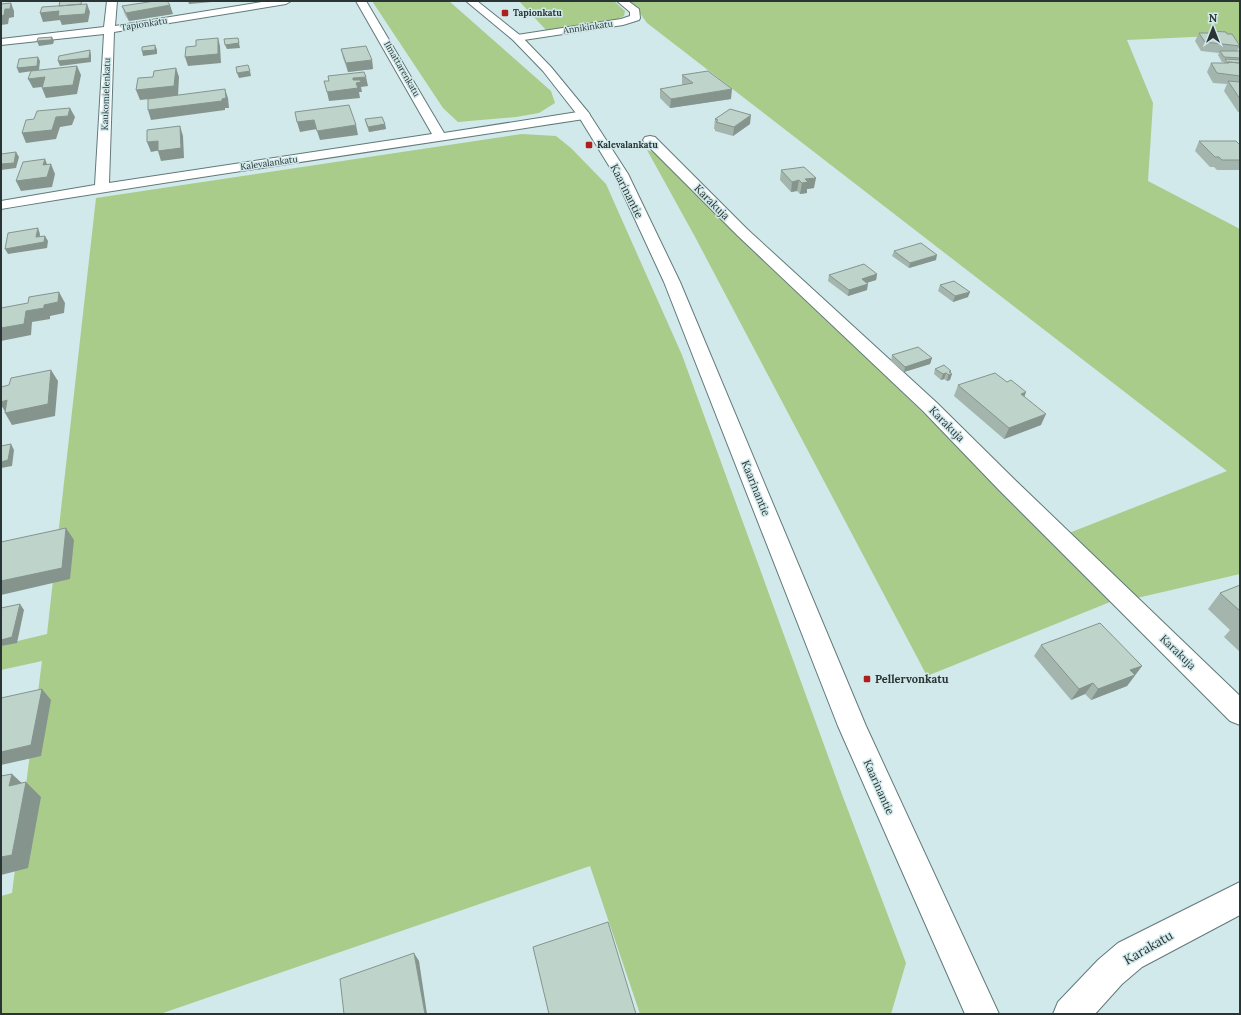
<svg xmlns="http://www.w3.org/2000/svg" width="1241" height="1015" font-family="Lora,serif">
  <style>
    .green { fill: #a9cc8b }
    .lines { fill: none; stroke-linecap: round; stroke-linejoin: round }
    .minor-casing { stroke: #62797a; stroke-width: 2 }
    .secondary-casing { stroke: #62797a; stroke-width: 2 }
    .minor { fill: #fff; fill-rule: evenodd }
    .secondary { fill: #fff; fill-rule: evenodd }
    .wall { fill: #a3b5ad }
    .shaded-wall { fill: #85948d }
    .building { fill: #bed3c9; stroke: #85948d }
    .poi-dot { fill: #b01f1f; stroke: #d1e9eb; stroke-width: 1.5 }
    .labels { text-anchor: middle; stroke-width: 3; stroke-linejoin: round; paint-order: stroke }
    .far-poi-label { font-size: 9px; font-weight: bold; fill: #2a3434; stroke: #d1e9eb; text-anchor: start }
    .far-street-label { font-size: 9px; fill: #2a3434; stroke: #d1e9eb }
    .street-label { font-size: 11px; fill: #2a3434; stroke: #d1e9eb }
    .poi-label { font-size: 11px; font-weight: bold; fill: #2a3434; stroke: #d1e9eb; text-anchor: start }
    .near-street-label { font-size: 13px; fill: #2a3434; stroke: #d1e9eb }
  </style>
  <rect width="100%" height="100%" fill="#d1e9eb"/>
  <path class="green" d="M372,1h77l102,90 4,12 -16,10 -23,4 -58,5 -15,-14z
    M519,1h95l11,10 -1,5 -8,4 -70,10z
    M628,1h612v42l-25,-7 -88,4 26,63 -5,78 92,48v345l-103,24 -68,-65 158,-62 -580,-448 -10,-14z
    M522,134l34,2 15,12 35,36 76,171 161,442 63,166 -15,51h-251l-50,-148 -430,148h-159v-118l11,-3 30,-232 -41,9v-25l46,-11 49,-436z
    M647,150l10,3 458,447 -188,76 -233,-441z"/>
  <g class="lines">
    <g class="minor-casing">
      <path id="minor" d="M107,1h10l-2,25 153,-25h23l-5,3 -172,28 -5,151 323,-49 -76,-133h10l78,132 140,-22 4,1 2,3 -2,3 -4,1c-194,30 -389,58 -583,90v-8l94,-16 9,-151 -103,11v-6l103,-12z
        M617,1h11l11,8 1,9 -1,2 -16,5 -106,16 -5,-3 5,-3 104,-16 9,-3v-4z
        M650,136l5,1 92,92 190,174 78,77 225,216v29l-10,-4 -231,-231 -76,-79 -186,-176 -92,-92 -2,-3 2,-3z
        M1240,882v33l-98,52 -20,17 -27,30h-42l5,-12 40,-42 20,-17z"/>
    </g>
    <g class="secondary-casing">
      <path id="secondary" d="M466,1h11l44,35 30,31 37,45 40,62 52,108 186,444 133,288h-34l-127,-288 -174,-444 -50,-108 -35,-57 -36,-46 -30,-31z"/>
    </g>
    <use href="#minor" class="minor"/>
    <use href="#secondary" class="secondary"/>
  </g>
  <path class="wall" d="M122,6l51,8 -44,7 -4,-6z
    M1211,31l16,3 13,12 -3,5h3v61h-2l-14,-21 3,-7 -14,-1 -6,-11 4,-9h13v-1h-2l-4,-7 1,-2 -18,-2 -6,-10 4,-8h11z
    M341,49l31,11 1,9 -25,3 -5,-14z
    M682,75l49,24 -61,9 -10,-10v-9l23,-4 -1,-1z
    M365,119l20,5 1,5 -17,3 -3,-8z
    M715,119l35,5 -17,12 -18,-5v-2h-1z
    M1199,141l41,4v25h-23l-3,-3h-4l-15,-16z
    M781,170l33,18 -7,1v4l-7,1 -3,-3 -6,1 -11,-12z
    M894,251l42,9 -27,8 -17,-12z
    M877,274l-1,6 -10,3 1,7 -19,6 -20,-15 1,-6z
    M940,285l28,12 -15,5 -15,-11z
    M892,355l40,3 -2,6 -26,8 -13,-11z
    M935,369l16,4 -1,7 -3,1 -3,-2 -3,1 -7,-6z
    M958,385l67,12 16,28 -37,14 -50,-43z
    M1240,585v67l-16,-15 6,-7 -22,-21 12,-16z
    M1041,645l101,21 -15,20 -36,14 -6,-6 -14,6 -37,-44z"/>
  <path class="shaded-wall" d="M188,1h23l1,1 -23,2z
    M11,3l3,8v6l-5,1 -1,6 -7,1v-9l4,-7z
    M87,4l3,8 -2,10 -26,3 -2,-5 -17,2 -3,-9z
    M170,5l3,9 -44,7 -3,-8z
    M52,37l2,4 -1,3 -14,2 -2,-5z
    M218,38l2,8 1,17 -33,3 -3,-9z
    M238,38l2,10 -13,1 -2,-4z
    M155,45l2,5v4l-14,2 -1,-5z
    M90,50l1,5v7l-31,4 -2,-5z
    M38,57l2,4 -1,9 -20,3 -2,-5z
    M372,60l1,9 -25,3 -2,-9z
    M77,66l4,9 -4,19 -31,4 -4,-10z
    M176,68l3,9 -1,19 -38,4 -4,-10z
    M250,71l1,5 -12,2 -2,-5z
    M45,77l4,9 -16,2 -5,-9z
    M366,77l2,9 -7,1 1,5h-3l1,6 -31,3 -2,-9 26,-14z
    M225,89l3,9 1,10h-4v2l-74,10 -3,-10 74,-11z
    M732,89l-1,10 -61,9 1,-9z
    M70,108l5,9 -3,8 -12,2 -4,12 -30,4 -4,-10 34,-16z
    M751,115l-1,9 -17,12 1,-9z
    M314,120l3,9 -17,3 -3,-10z
    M385,124l1,5 -17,3 -1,-5z
    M356,125l2,10 -38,5 -3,-9z
    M180,126l3,10 1,22 -23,3 -3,-10z
    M158,141l3,9 -10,2 -4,-10z
    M16,152l3,5 -3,11 -15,2v-6z
    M45,159l4,10 2,-5 4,10 -3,13 -31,4 -5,-10 27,-16z
    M816,178l-2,10 -7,1v4l-7,1 2,-11 3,-4z
    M799,180l-2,11 -6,1 1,-10z
    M38,228l2,6 -1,9 -3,-6z
    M45,236l3,5 -1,7 -39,6 -3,-5z
    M937,255l-1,5 -27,8 1,-5z
    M877,274l-1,6 -16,5 2,-6z
    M868,284l-1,6 -19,6 1,-6z
    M59,292l6,11 -1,10 -14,3v3l-18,3 -1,13 -30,6v-13l25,-17 18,-6z
    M970,292l-2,5 -15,5 2,-6z
    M932,358l-2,6 -26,8 1,-5z
    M51,370l7,11 -3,35 -43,9 -7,-12h1l-5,-8v-3l6,-2z
    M951,371l-1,4 2,-1 -2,6 -3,1 2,-9z
    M946,373l-2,6 -3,1 2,-6z
    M1026,392l-4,12 -1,-10z
    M1046,414l-5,11 -37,14 5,-11z
    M11,444l3,6 -2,16 -11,2v-6z
    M66,528l8,12 -4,39 -69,16v-14z
    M20,604l4,6 -7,33 -16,3v-6z
    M1142,666l-15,20 -36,14 7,-11 32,-19z
    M1093,683l-8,11 -14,6 8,-11z
    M42,689l9,11 -10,56 -40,9v-13z
    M12,774l13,12 1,-4 15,15 -13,71 -27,7v-18l8,-71z
    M414,953l5,8 8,53h-2z"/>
  <path class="building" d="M60,1h22l-1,3 -22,2z
    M155,1h12l3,4 -44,8 -4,-7z
    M11,3l-1,6h-5l-1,6 -3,1v-12z
    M87,4l-2,10 -27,2 1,-5 -19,2 2,-6z
    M1211,31l15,1 1,2h5l8,12 -35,-4 -6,-9h13z
    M52,37l-1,3 -14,1 1,-3z
    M218,38v16l-33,3 1,-10 10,-1v-6z
    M238,38l1,5 -14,2 -1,-6z
    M155,45v5l-13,1v-4z
    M366,46l6,14 -26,3 -5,-14z
    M90,50l-1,8 -31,3 1,-5z
    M1220,51h20v7l-16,-1z
    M38,57l-1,9 -20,2 2,-9z
    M1225,59l15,1v3l-12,-1v1z
    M1228,62l12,1v13l-23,-3 -6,-10h18z
    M248,65l2,6 -13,2 -1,-6z
    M77,66l-4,19 -31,3 3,-11 -17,2 3,-8z
    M176,68l-2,18 -38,4 2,-12 15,-1 1,-6z
    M708,71l24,18 -61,10 -11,-10 33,-6 -11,-8z
    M364,72l2,5 -13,1v2h7l1,2 -5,1 2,5 -31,4 -3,-11h5l-1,-5z
    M1228,81l12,1v17z
    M225,89l1,9 -4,1v2l-74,9v-11z
    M349,105l7,20 -39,6 -3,-11 -17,2 -2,-10z
    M70,108l-2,8 -12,1 -4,13 -30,3 4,-13 8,-1 3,-8z
    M730,109l21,6 -17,12 -18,-5 2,-2 -3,-1z
    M382,117l3,7 -17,3 -3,-8z
    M180,126l1,22 -23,3v-10l-11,1v-12z
    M1199,141h37l4,4v15h-18l-3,-3h-4z
    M16,152l-2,11 -13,1v-10z
    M45,159l-2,6 8,-1 -4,13 -31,4 7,-19z
    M804,167l12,11 -11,1 3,3 -6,1 -3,-3 -7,2 -11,-12z
    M38,228l-2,9 9,-1 -1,6 -39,7 3,-16z
    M921,243l16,12 -27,8 -16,-12z
    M864,264l13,10 -15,5 6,5 -19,6 -20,-15z
    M954,281l16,11 -15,4 -15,-11z
    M59,292l-1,10 -14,3v3l-18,3 -2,13 -23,4v-20l27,-5 1,-6z
    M918,347l14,11 -27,9 -13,-12z
    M944,365l7,6 -2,1 3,2 -3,1 -3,-2 -3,1 -8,-5z
    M51,370l-3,34 -43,9 2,-13 -6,2v-15l8,-2 2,-7z
    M995,373l12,9 4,-2 15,12 -5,2 25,20 -37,14 -51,-43z
    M11,444l-3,16 -7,2v-16z
    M66,528l-4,40 -61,13v-39z
    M1240,585v26l-20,-18z
    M20,604l-8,33 -11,3v-32z
    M1100,623l42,43 -12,4 5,5 -37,14 -5,-6 -14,6 -38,-44z
    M42,689l-11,56 -30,7v-54z
    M12,774l-3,12 17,-4 -14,73 -11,2v-81z
    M608,922l28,92h-87l-16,-67z
    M414,953l11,61h-81l-4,-35z"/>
  <g class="poi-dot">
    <rect x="501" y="9" width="8" height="8" rx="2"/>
    <rect x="585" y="141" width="8" height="8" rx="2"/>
    <rect x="863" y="675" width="8" height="8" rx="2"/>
  </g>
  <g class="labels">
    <g class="far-poi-label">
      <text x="513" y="16">Tapionkatu</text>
      <text x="597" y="148">Kalevalankatu</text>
    </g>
    <g class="far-street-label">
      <text transform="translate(144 24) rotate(-9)" y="3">Tapionkatu</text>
      <text transform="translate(588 27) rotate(-8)" y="3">Annikinkatu</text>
      <text transform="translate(402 69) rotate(60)" y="3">Ilmattarenkatu</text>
      <text transform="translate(106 94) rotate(-88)" y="3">Kaukomielenkatu</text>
      <text transform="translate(269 163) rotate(-8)" y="3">Kalevalankatu</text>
    </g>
    <g class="street-label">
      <text transform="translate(627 191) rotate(63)" y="4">Kaarinantie</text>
      <text transform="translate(712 202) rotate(45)" y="4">Karakuja</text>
      <text transform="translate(947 424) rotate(45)" y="4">Karakuja</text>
      <text transform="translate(756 488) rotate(68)" y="4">Kaarinantie</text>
      <text transform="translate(1178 652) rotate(44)" y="4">Karakuja</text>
      <text transform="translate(879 787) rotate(66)" y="4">Kaarinantie</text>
    </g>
    <g class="poi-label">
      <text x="875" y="683">Pellervonkatu</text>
    </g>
    <g class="near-street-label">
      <text transform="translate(1148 947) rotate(-30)" y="5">Karakatu</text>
    </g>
  </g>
  <rect width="1241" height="1015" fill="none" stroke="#2a3434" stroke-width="4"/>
  <g transform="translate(1213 28)" stroke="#d1e9eb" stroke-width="3" paint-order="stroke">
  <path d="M0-3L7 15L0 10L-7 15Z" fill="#2a3434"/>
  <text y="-6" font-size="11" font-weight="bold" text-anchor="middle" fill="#2a3434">N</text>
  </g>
</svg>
